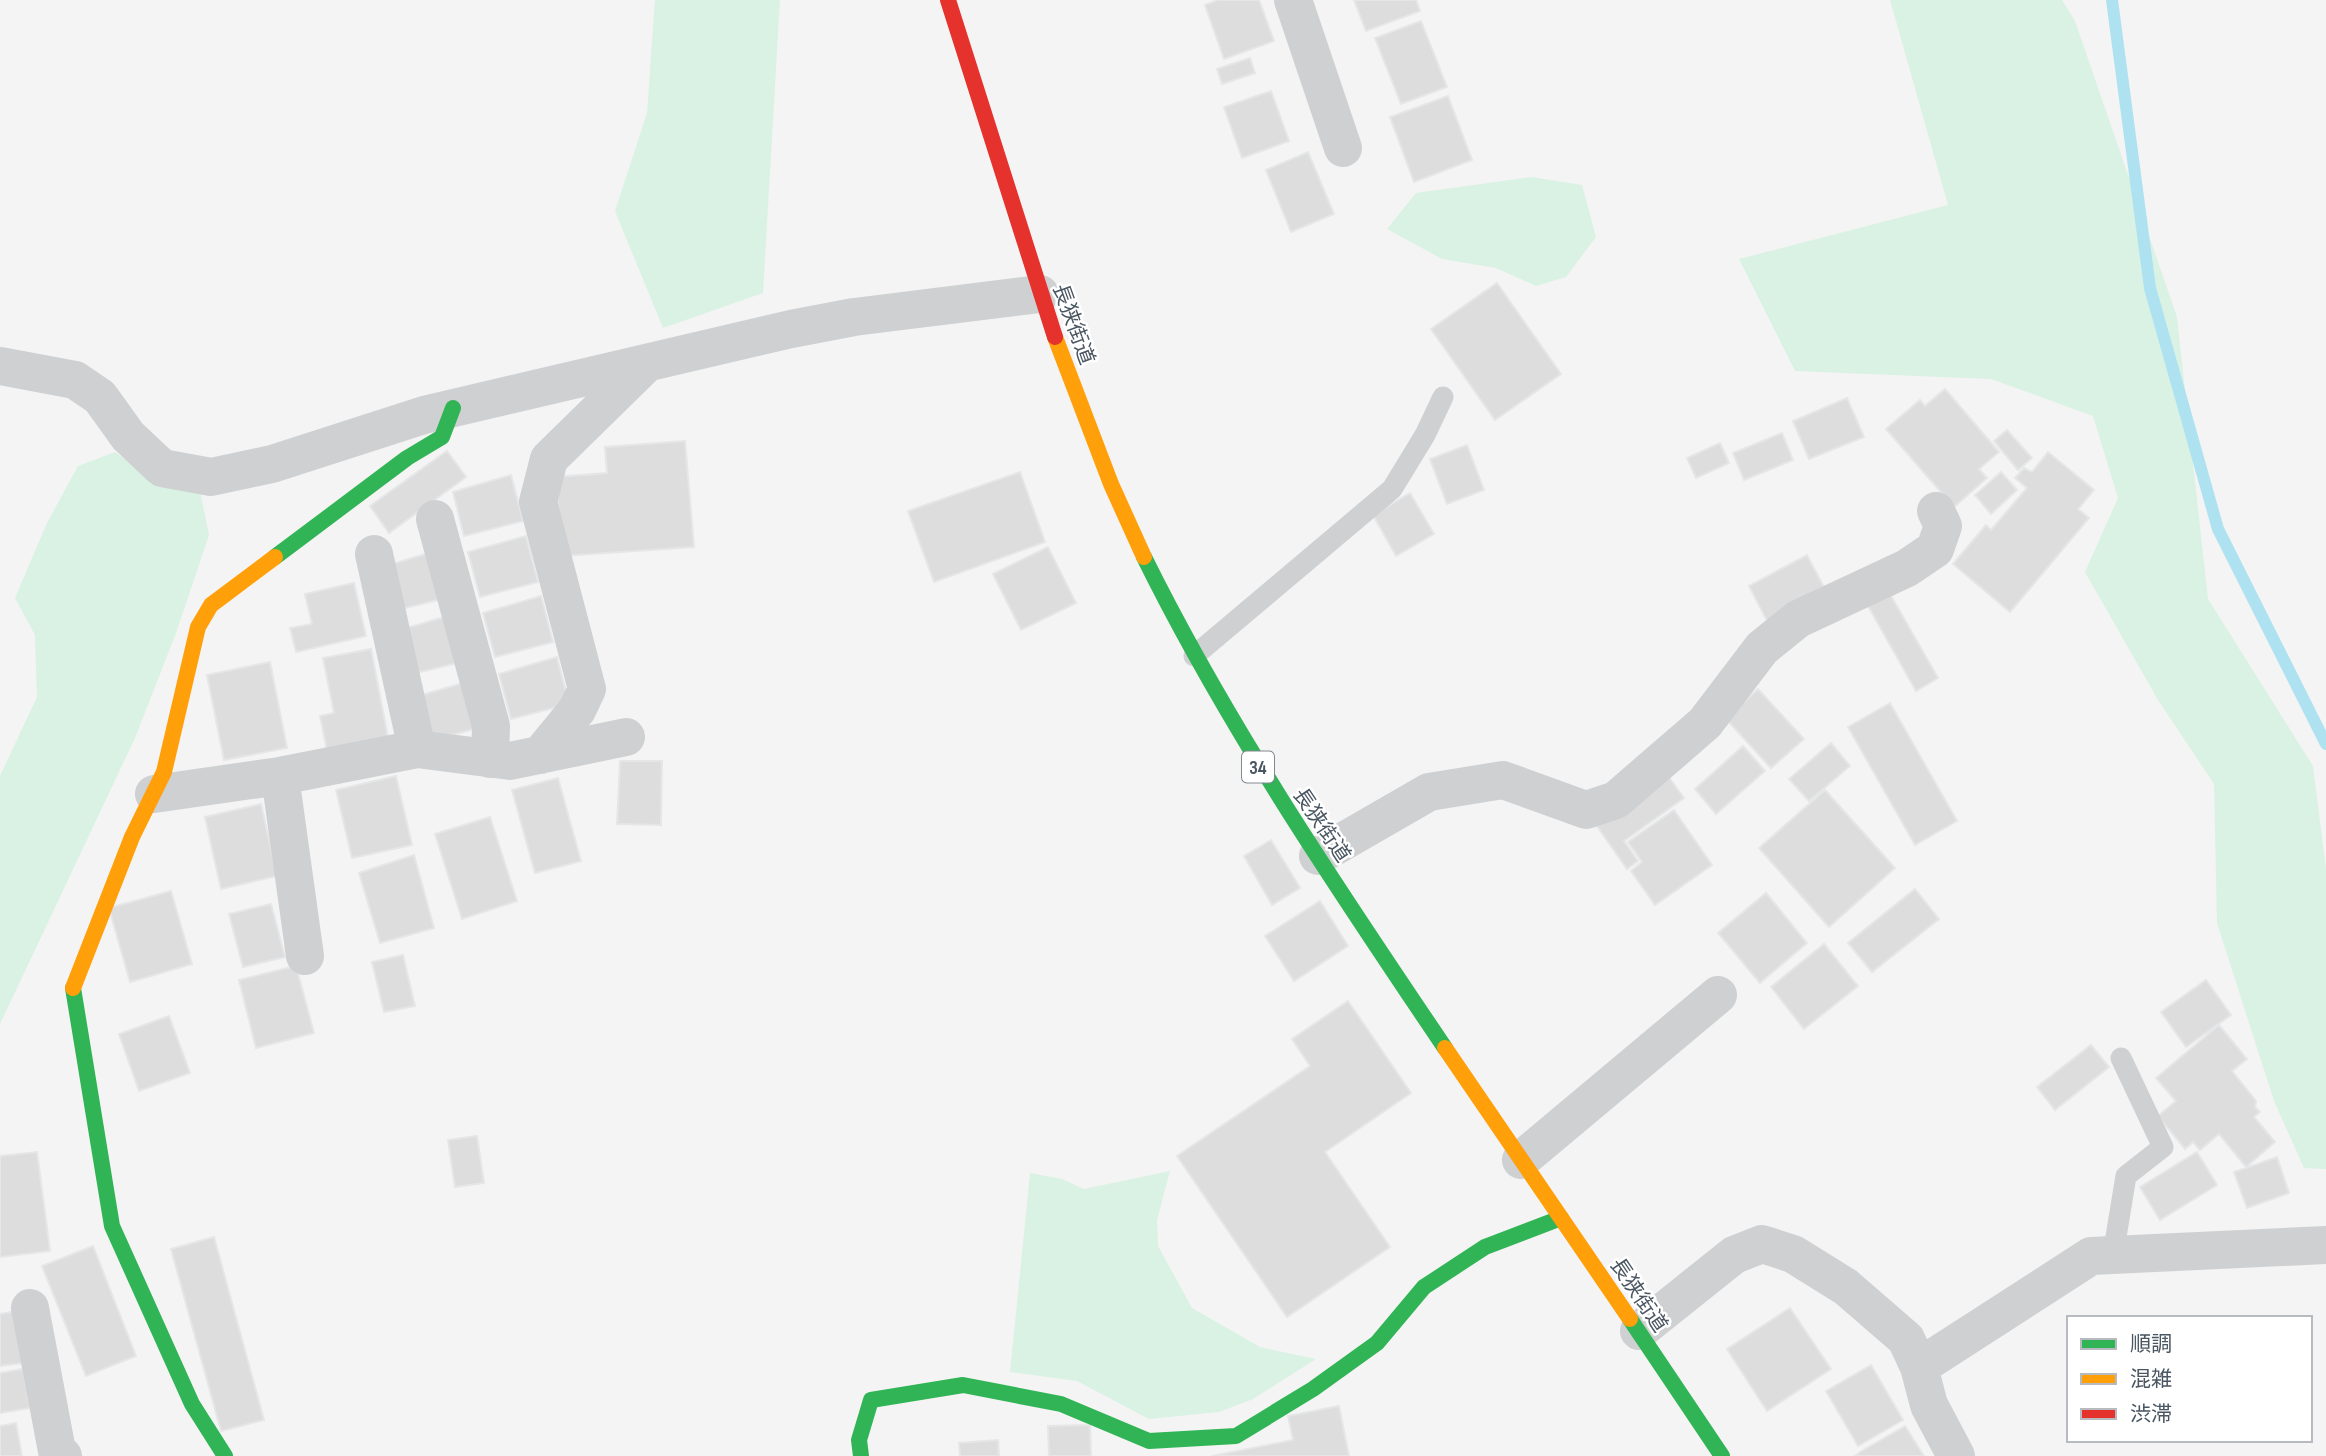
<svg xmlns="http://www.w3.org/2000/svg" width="2326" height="1456" font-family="'Sofia Sans Condensed','Noto Sans JP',sans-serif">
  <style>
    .green { fill: #d9f2e3 }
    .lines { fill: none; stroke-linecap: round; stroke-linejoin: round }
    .stream { stroke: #aee2f0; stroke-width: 12 }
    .building { fill: #ddddde; stroke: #e5e6e7; stroke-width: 2 }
    .lane { stroke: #ced0d2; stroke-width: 21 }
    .street { stroke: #ced0d2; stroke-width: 38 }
    .fast { stroke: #30b455; stroke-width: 16 }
    .slow { stroke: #ff9f0a; stroke-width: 16 }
    .jam { stroke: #e5322d; stroke-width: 16 }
    .labels { text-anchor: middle; stroke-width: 5; stroke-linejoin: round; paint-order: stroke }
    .shield { fill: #fff; stroke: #808990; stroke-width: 2 }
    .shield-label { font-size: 19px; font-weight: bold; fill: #4a5661 }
    .street-label { font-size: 21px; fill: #4a5661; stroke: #fff }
  </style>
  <rect width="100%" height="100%" fill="#f4f4f4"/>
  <path class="green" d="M655,0h125l-17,293 -100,35 -48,-117 32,-98z
    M1890,0h172l13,21 102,296 31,282 105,167 13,103v300l-22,-1 -30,-67 -57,-178 -3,-139 -56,-84 -73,-128 33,-74 -25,-82 -102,-37 -196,-8 -56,-112 209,-54z
    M1531,177l51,8 14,52 -30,40 -30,9 -40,-18 -54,-9 -55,-30 29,-36z
    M115,452l42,30 43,9 9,44 -33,98 -41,105 -135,286v-248l37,-79 -2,-62 -20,-37 32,-75 31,-57z
    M1170,1171l-13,49 1,26 34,62 68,39 56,12 -63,40 -34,13 -70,7 -72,-38 -67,-9 20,-199 32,6 22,10z"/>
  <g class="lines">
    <path class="stream" d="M2112,0l38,288 68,241 108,215"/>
  </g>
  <path class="building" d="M1218,0h41l15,41 -50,18 -19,-54z
    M1354,0h62l4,11 -54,20z
    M1421,21l26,66 -46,17 -26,-66z
    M1250,58l5,15 -33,11 -5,-15z
    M1271,91l18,50 -47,17 -18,-51z
    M1448,96l24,64 -58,22 -24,-65z
    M1308,152l26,62 -43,18 -25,-62z
    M1497,283l64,91 -66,46 -64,-91z
    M1945,389l54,63 -20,17 8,9 -33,29 -68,-78 34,-29 5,6z
    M1847,398l17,39 -55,22 -16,-38z
    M2007,430l25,28 -14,12 -24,-29z
    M1782,433l11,27 -49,20 -11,-27z
    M685,441l9,106 -132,9 -6,-79 51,-4 -2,-26z
    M1720,443l9,20 -33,15 -9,-20z
    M1467,445l17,45 -37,14 -17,-45z
    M447,451l19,26 -77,56 -19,-27z
    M2048,452l46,38 -16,19 11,9 -79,94 -57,-48 33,-39 5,5 36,-42 -12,-10 9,-10 8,4z
    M1020,472l25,70 -111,40 -26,-71z
    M2001,472l16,18 -26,24 -16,-19z
    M511,475l12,46 -59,15 -11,-44z
    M1410,493l24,41 -38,22 -23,-41z
    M526,536l12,46 -58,15 -12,-45z
    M1048,547l28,56 -55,27 -28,-56z
    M432,552l14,46 -49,12 -11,-44z
    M1807,555l19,36 -59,30 -18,-35z
    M354,583l12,53 -70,16 -6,-24 22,-4 -7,-30z
    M1890,594l48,84 -22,13 -48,-85z
    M541,596l12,46 -58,15 -12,-44z
    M458,613l12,47 -58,14 -12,-44z
    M371,649l18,94 -61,12 -8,-39 14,-3 -11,-55z
    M557,657l12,47 -58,15 -12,-45z
    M270,662l17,86 -63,12 -17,-85z
    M473,680l12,46 -59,16 -11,-45z
    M1758,689l46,50 -33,29 -45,-49z
    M1890,703l67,118 -42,24 -67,-118z
    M1831,743l19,23 -41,35 -20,-22z
    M1743,746l22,25 -49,43 -21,-25z
    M620,761h42l-1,64 -44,-1z
    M1663,769l21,29 -60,43 14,20 -11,8 -35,-50z
    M396,776l16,69 -60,13 -16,-68z
    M558,778l23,83 -46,12 -23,-83z
    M1825,790l70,78 -66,59 -70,-79z
    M261,804l16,72 -56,13 -16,-72z
    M1674,810l38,55 -57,40 -24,-34 11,-9 -14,-20z
    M490,817l27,84 -55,18 -27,-85z
    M1271,840l29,48 -28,17 -28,-49z
    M414,855l20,73 -54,15 -21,-70z
    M1915,889l24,30 -67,53 -24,-29z
    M171,891l21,73 -62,18 -21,-74z
    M1766,893l41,50 -47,40 -42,-50z
    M1320,901l28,45 -54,35 -29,-45z
    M271,904l14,53 -42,10 -14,-53z
    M1824,944l34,42 -54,43 -33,-42z
    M403,955l12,51 -31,6 -12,-50z
    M296,966l18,67 -58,15 -17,-68z
    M2206,980l25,35 -45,32 -25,-35z
    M1348,1001l63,92 -86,59 65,95 -103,70 -110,-161 133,-90 -18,-27z
    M169,1016l21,57 -51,18 -20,-57z
    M2219,1025l28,34 -15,12 24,30 -1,6 5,5 -6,5 21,25 -29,25 -27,-33 -19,16 -7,-8 -8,7 -27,-33 18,-15 -20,-23z
    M2091,1045l18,22 -54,43 -18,-23z
    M477,1136l7,47 -29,4 -7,-47z
    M37,1152l13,99 -50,6v-101z
    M2197,1152l20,33 -57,35 -20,-33z
    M2277,1157l12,36 -42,15 -13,-36z
    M214,1237l50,183 -43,11 -50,-182z
    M93,1246l43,110 -50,20 -44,-110z
    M1790,1308l41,61 -64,42 -40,-62z
    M17,1311l7,52 -24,3v-52z
    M1871,1365l32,55 -45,26 -32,-55z
    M23,1369l7,39 -30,5v-40z
    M1339,1406l10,50h-137l81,-16 -5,-24z
    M16,1423l6,33h-22v-30z
    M1090,1425l1,31h-42l-1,-30z
    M1905,1426l19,30h-69l5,-4z
    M998,1440l1,16h-39l-1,-13z"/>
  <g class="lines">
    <path class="lane" d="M1194,656l198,-167 33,-54 18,-38
      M2113,1255l13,-79 37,-29 -42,-89"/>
    <path class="street" d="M1293,0l50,148
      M0,366l75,14 25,17 28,39 34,32 49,9 61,-13 152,-49 367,-86 63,-12 186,-23
      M435,519l56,207 -1,33
      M374,554l43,195
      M540,755l37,-45 10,-21 -49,-187 11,-43 98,-96
      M280,776l25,180
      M154,794l126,-18 137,-27 93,12 116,-24
      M1318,856l111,-64 74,-12 83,30 30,-10 89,-77 57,-75 36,-29 109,-51 28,-19 8,-23 -7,-15
      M1521,1160l197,-165
      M30,1308l27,143 6,5
      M1639,1331l95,-76 28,-11 31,10 53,33 60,52 13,28 10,38 27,51
      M1919,1367l172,-111 235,-11"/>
    <path class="fast" d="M275,557l132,-99 35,-21 11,-29
      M1144,557c85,172 194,332 301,491
      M73,988l39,238 80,178 33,52
      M1630,1319l92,137
      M861,1456l-2,-16 12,-40 92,-15 98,19 88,37 87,-5 77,-47 64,-46 47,-56 61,-40 76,-29"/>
    <path class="slow" d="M1055,337l56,147 33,73
      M73,988l59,-151 32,-65 34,-145 13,-22 64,-48
      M1445,1048l185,271"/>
    <path class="jam" d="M948,0l107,337"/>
  </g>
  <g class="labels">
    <rect class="shield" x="1242" y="751.5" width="32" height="31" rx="5"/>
    <g class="shield-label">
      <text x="1258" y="774">34</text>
    </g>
    <g class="street-label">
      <text transform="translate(1074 324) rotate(70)" y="7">長狭街道</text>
      <text transform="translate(1322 825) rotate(56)" y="7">長狭街道</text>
      <text transform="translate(1639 1295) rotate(56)" y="7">長狭街道</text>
    </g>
  </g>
  <rect x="2067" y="1316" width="245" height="126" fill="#ffffff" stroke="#b7bbc0" stroke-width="2"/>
  <rect x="2081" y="1339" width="35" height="10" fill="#30b455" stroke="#b7bbc0" stroke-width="2"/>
  <text x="2130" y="1351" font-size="21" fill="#4a5661">順調</text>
  <rect x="2081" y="1374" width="35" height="10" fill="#ff9f0a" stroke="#b7bbc0" stroke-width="2"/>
  <text x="2130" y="1386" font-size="21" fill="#4a5661">混雑</text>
  <rect x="2081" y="1409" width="35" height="10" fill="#e5322d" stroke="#b7bbc0" stroke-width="2"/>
  <text x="2130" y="1421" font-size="21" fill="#4a5661">渋滞</text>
</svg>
